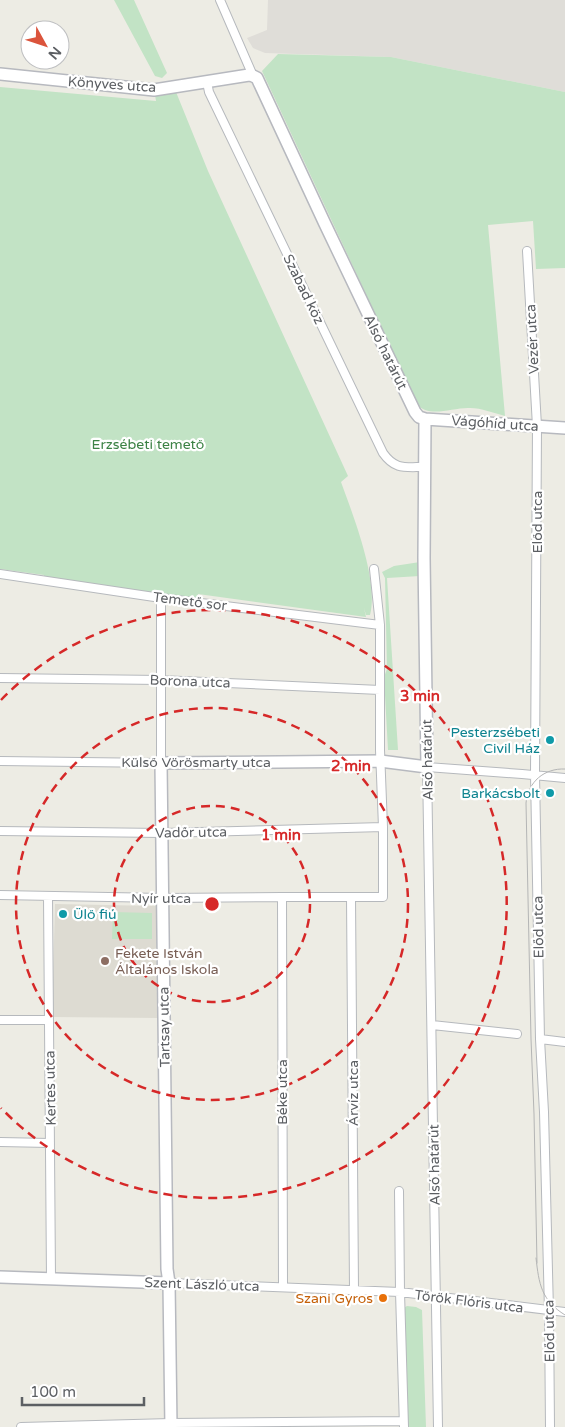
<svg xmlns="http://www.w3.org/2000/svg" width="565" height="1427" font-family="'Varela Round',sans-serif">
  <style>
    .industrial { fill: #dfddd8 }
    .education { fill: #dddbd2 }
    .green { fill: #c2e3c5 }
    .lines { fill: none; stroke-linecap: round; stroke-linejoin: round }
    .street-casing { stroke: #b6b9bd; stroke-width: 10 }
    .secondary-casing { stroke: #b7b9bf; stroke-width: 14 }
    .street { stroke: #fff; stroke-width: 8 }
    .secondary { stroke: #fff; stroke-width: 11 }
    .tram { stroke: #b4b5b5; stroke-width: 1 }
    .ring { fill: none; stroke: #d62828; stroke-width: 2.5; stroke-dasharray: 9 6 }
    .culture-dot { fill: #0f9aa8; stroke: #fff; stroke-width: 2 }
    .education-dot { fill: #8d6e63; stroke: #fff; stroke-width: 2 }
    .food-dot { fill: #e8710a; stroke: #fff; stroke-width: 2 }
    .labels { text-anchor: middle; stroke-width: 4.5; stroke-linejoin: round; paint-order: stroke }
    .street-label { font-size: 14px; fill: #5c5f63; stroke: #fff }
    .park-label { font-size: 14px; fill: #3c8245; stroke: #fff }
    .culture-label { font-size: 14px; fill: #0d838f; stroke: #fff; text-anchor: end }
    .education-label { font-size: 14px; fill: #785e54; stroke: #fff; text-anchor: start }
    .food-label { font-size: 14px; fill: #c56008; stroke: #fff; text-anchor: end }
    .centre { fill: #d62828; stroke: #fff; stroke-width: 2.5 }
    .ring-label { font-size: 15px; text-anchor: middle; font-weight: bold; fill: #d62828; stroke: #fff; stroke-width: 4.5; stroke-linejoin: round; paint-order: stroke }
  </style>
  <rect width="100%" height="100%" fill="#edece4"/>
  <path class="industrial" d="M268,0h297v92l-174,-35 -126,-4 -12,-5 -6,-10 20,-8z"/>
  <path class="education" d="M55,904l101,2 1,112 -105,-1z"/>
  <path class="green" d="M114,0h20l33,73 -5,5 -7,-2z
    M278,54l113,3 174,35v176l-29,1 -3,-48 -45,4 17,191c-11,-3 -24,-8 -35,-8 -17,-1 -41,11 -53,-4l-155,-333z
    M0,87l156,14 -1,-6 21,-3 32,79 140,305 -7,6c12,33 38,99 29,133h-4l-2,-7 2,9 -168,-23 -1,7 -153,-22v-4l-44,-6z
    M420,562v14l-33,2 11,172h-10l-4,-73 3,-8 -2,-91 -3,-6 12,-6z
    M113,912l39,1v26h-40z
    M407,1306l9,1 6,3 4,117h-21l-3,-118z"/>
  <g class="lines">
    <g class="street-casing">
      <path id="street" d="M220,0l33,76
        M207,82l2,10 174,361c12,17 22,14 41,14
        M527,251l10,175 -2,349 5,264 4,73 5,199 1,116
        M0,574l161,24 219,27
        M0,678l160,2 220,10
        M0,761l161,2v-165
        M0,831l162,2 221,-6
        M0,895l163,3 119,-1h101v-70l-3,-77v-125l-6,-56
        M48,896l3,383
        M282,897l1,390
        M351,897l3,393
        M0,1020h48
        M432,1025l85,9
        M540,1039l25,3
        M0,1142l50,1
        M399,1191l1,101 4,135
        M169,1283l231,9 165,20
        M21,1427l150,-4 232,-2
        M438,1427l-11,-660 95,7 43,4"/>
    </g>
    <g class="secondary-casing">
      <path id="secondary" d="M0,74l154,16 95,-15 4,1 4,2 68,146 90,188 4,5 6,2 140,9
        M0,1277l169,6
        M171,1427l-2,-144 -2,-14 -6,-506 219,-2 47,6 -3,-209 1,-139"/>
    </g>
    <use href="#street" class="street"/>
    <use href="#secondary" class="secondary"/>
    <path class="tram" d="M536,1258c3,26 5,42 29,57
      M537,1263l-3,-149 -3,-75 -5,-236c2,-21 18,-35 39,-34"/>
  </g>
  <g class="ring">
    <circle cx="212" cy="904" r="98"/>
    <circle cx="212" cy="904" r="196"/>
    <path d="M1 700A294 294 0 1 1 1 1108"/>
  </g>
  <g class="culture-dot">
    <circle cx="550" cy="740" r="5"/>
    <circle cx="550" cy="793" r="5"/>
    <circle cx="63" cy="914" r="5"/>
  </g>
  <circle class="education-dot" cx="105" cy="961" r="5"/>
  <circle class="food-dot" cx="383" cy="1298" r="5"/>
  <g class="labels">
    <g class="street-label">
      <text transform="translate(112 84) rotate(4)" y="5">Könyves utca</text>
      <text transform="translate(304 289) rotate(64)" y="5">Szabad köz</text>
      <text transform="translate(532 339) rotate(-93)" y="5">Vezér utca</text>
      <text transform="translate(386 352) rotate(64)" y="5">Alsó határút</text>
      <text transform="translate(495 423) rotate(4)" y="5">Vágóhíd utca</text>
      <text transform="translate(537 522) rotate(-90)" y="5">Előd utca</text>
      <text transform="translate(190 601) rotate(7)" y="5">Temető sor</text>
      <text transform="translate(190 681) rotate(2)" y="5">Borona utca</text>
      <text transform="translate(427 760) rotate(-91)" y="5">Alsó határút</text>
      <text x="196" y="767">Külső Vörösmarty utca</text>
      <text transform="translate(191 832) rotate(-1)" y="5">Vadőr utca</text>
      <text x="161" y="903">Nyír utca</text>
      <text transform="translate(538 927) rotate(-91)" y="5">Előd utca</text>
      <text transform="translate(164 1027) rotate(-91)" y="5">Tartsay utca</text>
      <text transform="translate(50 1088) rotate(-91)" y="5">Kertes utca</text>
      <text transform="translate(282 1092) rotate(-90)" y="5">Béke utca</text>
      <text transform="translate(353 1093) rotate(-90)" y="5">Árvíz utca</text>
      <text transform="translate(434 1165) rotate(-91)" y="5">Alsó határút</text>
      <text transform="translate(202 1284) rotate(2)" y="5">Szent László utca</text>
      <text transform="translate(469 1301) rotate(7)" y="5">Török Flóris utca</text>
      <text transform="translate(549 1331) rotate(-91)" y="5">Előd utca</text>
    </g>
    <g class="park-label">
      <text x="148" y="449">Erzsébeti temető</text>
    </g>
    <g class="culture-label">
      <text x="540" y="737">Pesterzsébeti<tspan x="540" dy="16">Civil Ház</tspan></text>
      <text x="540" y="798">Barkácsbolt</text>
      <text x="73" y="919" text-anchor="start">Ülő fiú</text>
    </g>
    <g class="education-label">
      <text x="115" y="958">Fekete István<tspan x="115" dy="16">Általános Iskola</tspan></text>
    </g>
    <g class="food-label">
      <text x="373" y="1303">Szani Gyros</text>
    </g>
  </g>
  <circle cx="212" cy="904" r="8" class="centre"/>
  <g class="ring-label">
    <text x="420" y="701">3 min</text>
    <text x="351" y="771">2 min</text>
    <text x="281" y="840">1 min</text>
  </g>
  <g transform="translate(45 45) rotate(130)"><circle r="24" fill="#ffffff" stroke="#bebfc1"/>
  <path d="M0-4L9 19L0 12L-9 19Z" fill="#db543c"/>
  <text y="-8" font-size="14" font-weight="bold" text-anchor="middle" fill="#5c5f63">N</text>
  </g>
  <path d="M22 1397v8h122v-8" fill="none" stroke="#5c5f63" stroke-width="2.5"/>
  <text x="30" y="1397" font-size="15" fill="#5c5f63" stroke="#ffffff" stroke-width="4" paint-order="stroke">100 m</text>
</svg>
